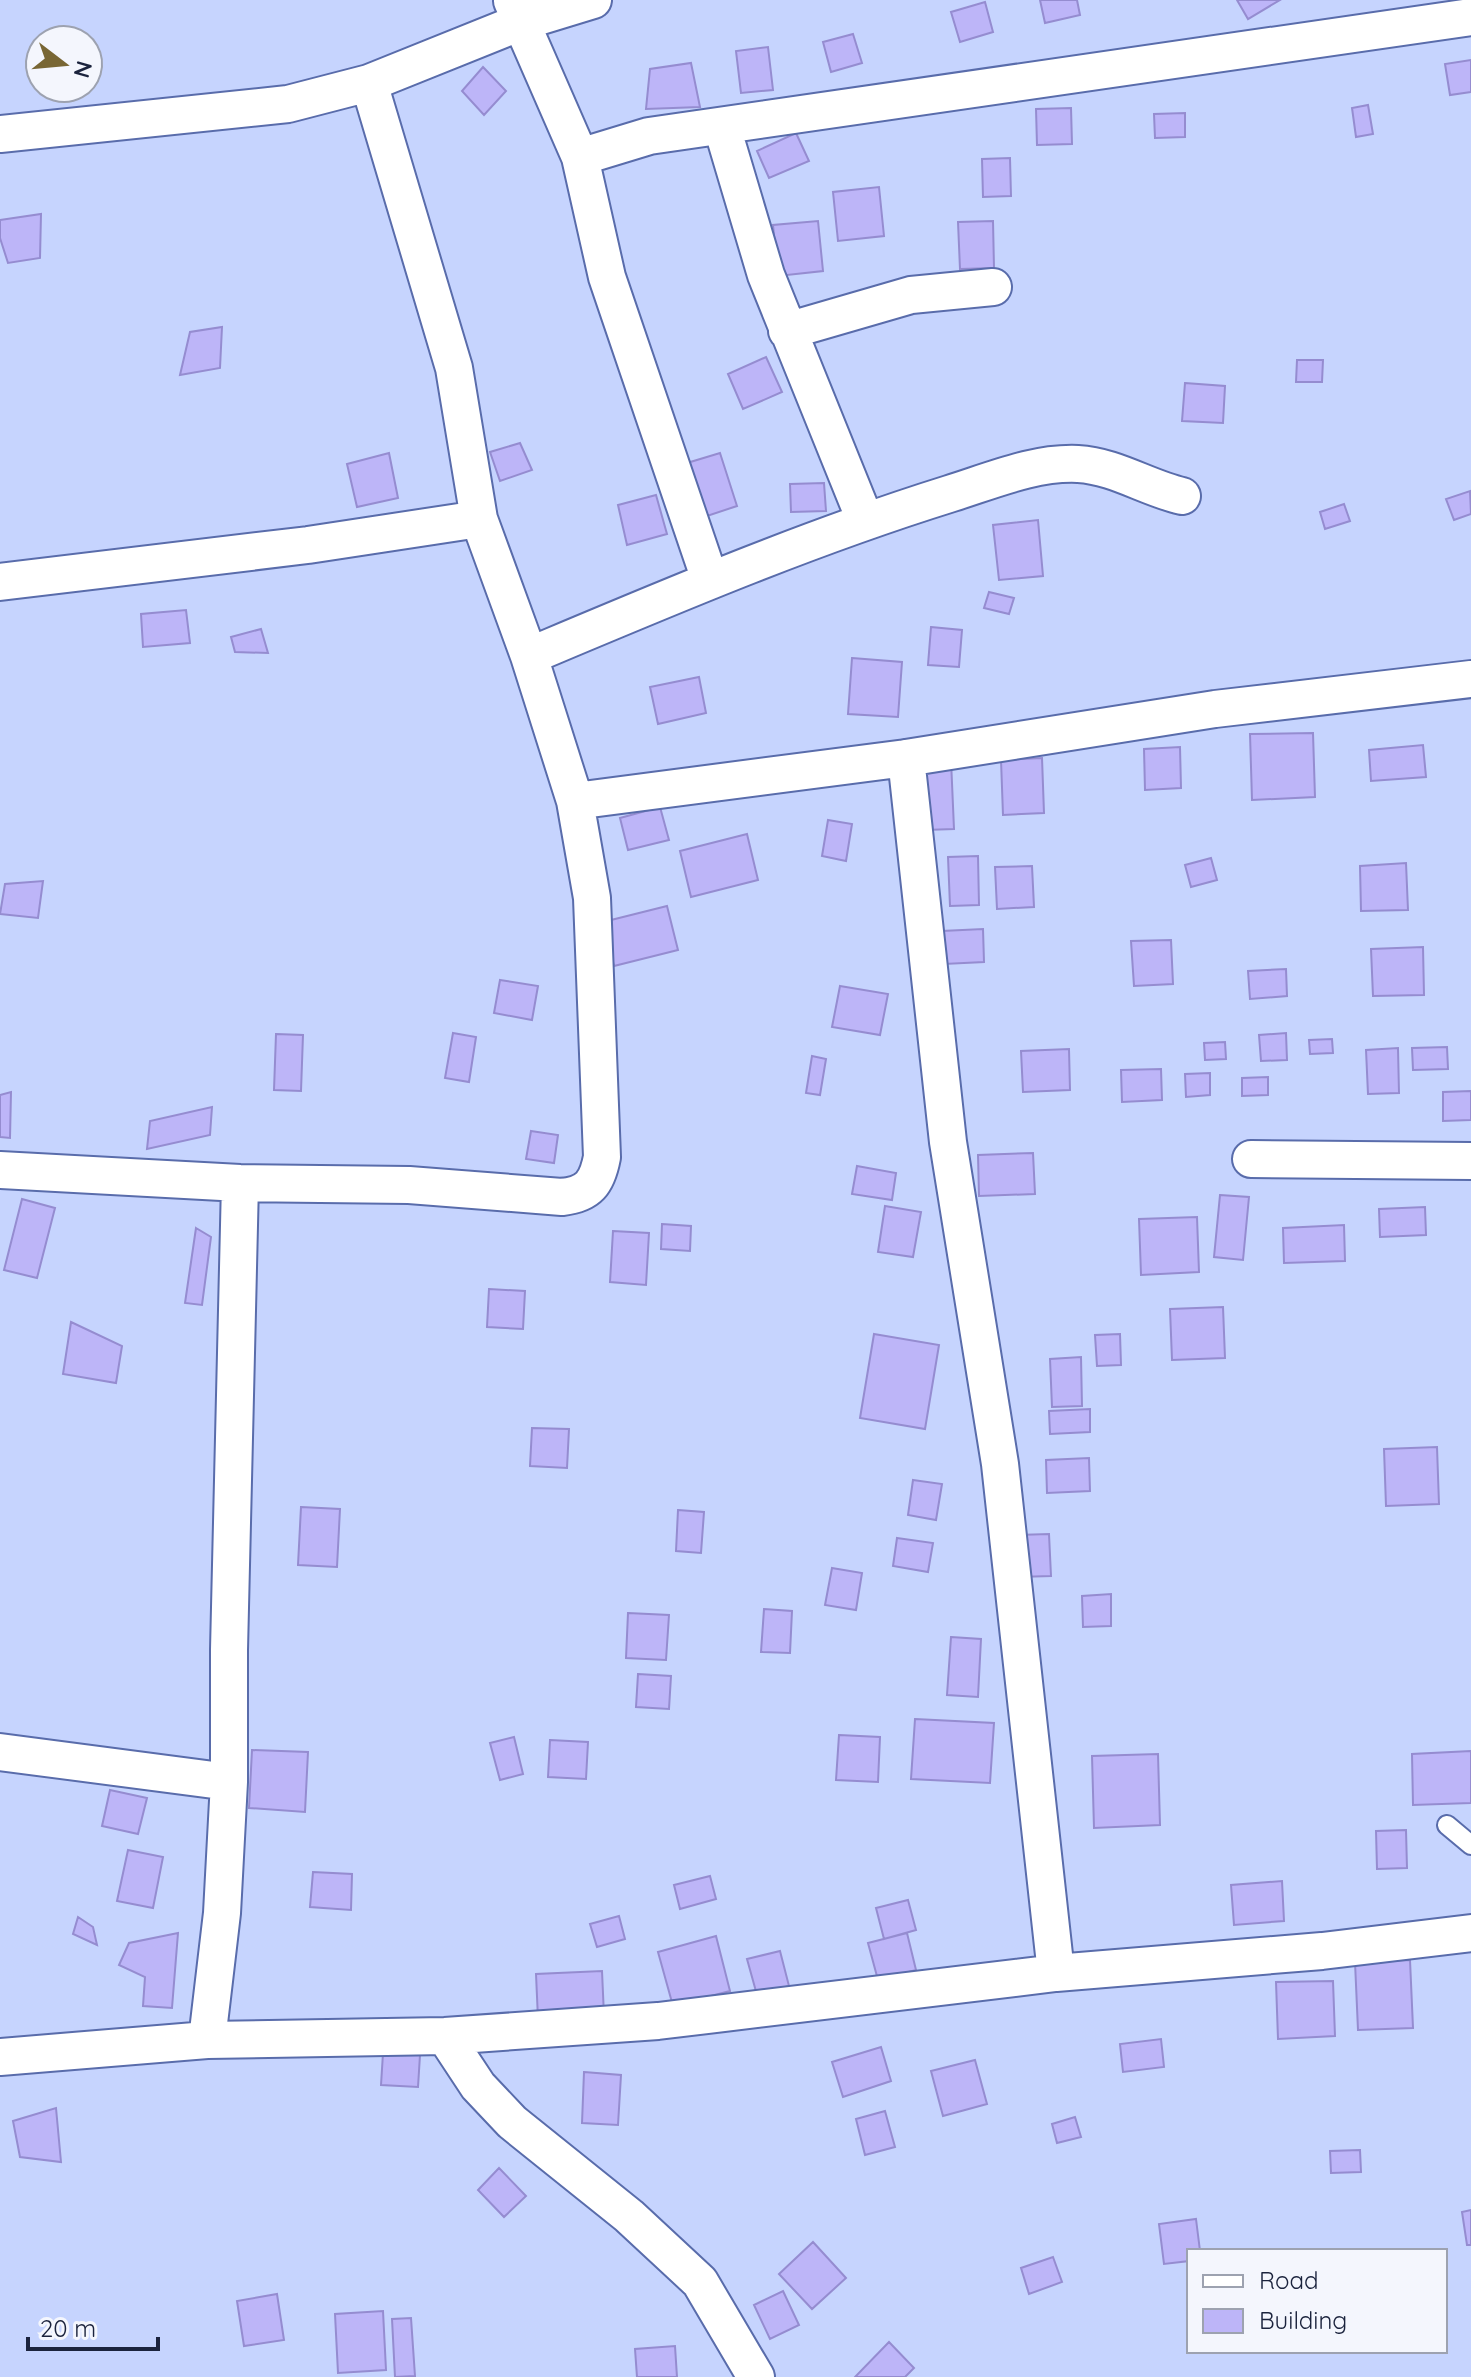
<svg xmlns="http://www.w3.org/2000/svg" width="1471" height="2377" font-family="Quicksand,sans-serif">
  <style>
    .building { fill: #bdb5f8; stroke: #958cd0; stroke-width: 2 }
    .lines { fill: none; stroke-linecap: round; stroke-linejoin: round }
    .service-casing { stroke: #596cab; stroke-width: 22 }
    .minor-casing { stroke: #596cab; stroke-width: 40 }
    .service { stroke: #fff; stroke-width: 18 }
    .minor { stroke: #fff; stroke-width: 36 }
  </style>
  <rect width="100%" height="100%" fill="#c6d4fe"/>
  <path class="building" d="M1040,0h37l3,15 -35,8z
    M1237,0h43l-32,19z
    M985,2l8,30 -33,10 -9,-30z
    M853,34l9,29 -31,9 -8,-30z
    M768,47l5,43 -32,3 -5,-42z
    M1471,60v32l-21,3 -5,-31z
    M691,63l9,44 -54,2 4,-40z
    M483,67l23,24 -22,24 -22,-24z
    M1368,105l5,29 -17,3 -4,-29z
    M1071,108l1,36 -35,1 -1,-36z
    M1185,113v24l-30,1 -1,-24z
    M796,133l13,28 -40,17 -12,-27z
    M1010,158l1,38 -28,1 -1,-38z
    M879,187l5,49 -46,5 -5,-49z
    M41,214l-1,44 -32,5 -8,-25v-18z
    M818,221l5,50 -45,5 -5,-51z
    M993,221l1,47 -34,1 -2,-47z
    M222,327l-2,41 -40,7 10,-43z
    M766,357l16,35 -39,17 -15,-35z
    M1297,360h26l-1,22h-26z
    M1185,383l40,3 -2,37 -41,-2z
    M520,443l12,27 -32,11 -10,-29z
    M389,453l9,45 -41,9 -10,-43z
    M720,453l17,53 -33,11 -17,-54z
    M824,483l2,28 -35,1 -1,-28z
    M1470,491l1,23 -17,6 -8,-21z
    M656,495l11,39 -40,11 -9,-40z
    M1344,504l6,17 -25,8 -5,-17z
    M1038,520l5,56 -44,4 -6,-55z
    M989,592l25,6 -5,16 -25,-6z
    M186,610l4,33 -47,4 -2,-33z
    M931,627l31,3 -3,37 -31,-2z
    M261,629l7,24 -33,-1 -4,-15z
    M852,658l50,4 -4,55 -50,-3z
    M699,677l7,36 -48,11 -8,-37z
    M1313,733l2,64 -63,3 -2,-66z
    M1423,745l3,32 -55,4 -2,-31z
    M1180,747l1,41 -36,2 -1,-41z
    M1042,758l2,55 -41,2 -2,-55z
    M951,760l3,69 -29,1 -3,-69z
    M660,807l9,33 -41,10 -8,-32z
    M828,820l24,4 -6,37 -24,-5z
    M747,834l11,46 -67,17 -11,-46z
    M978,856l1,49 -29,1 -2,-49z
    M1211,858l6,22 -26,7 -6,-22z
    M1406,863l2,47 -47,1 -1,-45z
    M1032,866l2,41 -37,2 -2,-42z
    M43,881l-5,37 -38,-4 5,-30z
    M667,906l11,44 -64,16 -11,-44z
    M983,929l1,33 -40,2 -2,-33z
    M1171,940l2,44 -39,2 -3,-45z
    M1423,947l1,48 -51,1 -2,-47z
    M1286,969l1,27 -37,3 -2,-28z
    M500,980l38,6 -6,34 -38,-7z
    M840,986l48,8 -8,41 -48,-8z
    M453,1033l23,4 -7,45 -24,-4z
    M1286,1033l1,27 -26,1 -2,-26z
    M276,1034l27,1 -2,56 -27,-1z
    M1332,1039l1,14 -23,1 -1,-14z
    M1225,1042l1,17 -21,1 -1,-17z
    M1447,1047l1,22 -35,1 -1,-22z
    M1398,1048l1,45 -31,1 -2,-44z
    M1069,1049l1,41 -47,2 -2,-41z
    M812,1056l14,3 -6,36 -14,-2z
    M1161,1069l1,31 -40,2 -1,-32z
    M1210,1073v22l-24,2 -1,-23z
    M1268,1077v18l-26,1v-18z
    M1471,1091v29l-28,1v-29z
    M11,1092l-1,46 -10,-1v-42z
    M212,1107l-2,28 -63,14 3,-28z
    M531,1131l27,4 -4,28 -28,-4z
    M1033,1153l2,41 -56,2 -1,-41z
    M857,1166l39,7 -4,27 -40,-6z
    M1220,1195l29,2 -6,63 -29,-3z
    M22,1199l33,9 -18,70 -33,-8z
    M885,1206l36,6 -8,45 -35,-5z
    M1425,1207l1,28 -46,2 -1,-28z
    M1197,1217l2,55 -58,3 -2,-56z
    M662,1224l29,2 -1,25 -29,-2z
    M1344,1225l1,36 -61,2 -1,-35z
    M196,1228l15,9 -9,68 -17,-2z
    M613,1231l36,2 -3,52 -36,-3z
    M489,1289l36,2 -2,38 -36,-2z
    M1223,1307l2,51 -53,2 -2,-51z
    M71,1322l51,24 -6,37 -53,-9z
    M874,1334l65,11 -14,84 -65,-11z
    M1120,1334l1,31 -24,1 -2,-31z
    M1081,1357l1,49 -30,1 -2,-48z
    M1090,1409v23l-40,2 -1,-23z
    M532,1428l37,1 -2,39 -37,-2z
    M1437,1447l2,57 -53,2 -2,-57z
    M1089,1458l1,33 -43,2 -1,-33z
    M913,1480l29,4 -6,36 -28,-5z
    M301,1507l39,2 -3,58 -39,-2z
    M678,1510l26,2 -3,41 -25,-2z
    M1049,1534l2,42 -33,1 -1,-42z
    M897,1538l36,5 -5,29 -35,-6z
    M832,1568l30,5 -6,37 -31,-5z
    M1111,1594v32l-28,1 -1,-31z
    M764,1609l28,2 -2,42 -29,-1z
    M628,1613l41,2 -3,45 -40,-2z
    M951,1637l30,2 -3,58 -31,-2z
    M638,1674l33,2 -2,33 -33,-2z
    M915,1719l79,4 -4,60 -79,-4z
    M839,1735l41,2 -2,45 -42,-2z
    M514,1737l9,37 -23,6 -10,-37z
    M550,1740l38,2 -2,37 -38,-2z
    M252,1750l56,2 -3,60 -56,-4z
    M1471,1751v52l-58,2 -1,-51z
    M1158,1754l2,71 -66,3 -2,-72z
    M110,1790l37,8 -9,36 -36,-8z
    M1406,1830l1,38 -30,1 -1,-38z
    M128,1850l35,7 -10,51 -36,-7z
    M313,1872l39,2 -1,36 -41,-3z
    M710,1876l6,23 -36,10 -6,-24z
    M1282,1881l2,40 -50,4 -3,-40z
    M908,1900l8,30 -32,9 -8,-31z
    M619,1916l6,23 -28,8 -7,-23z
    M78,1917l15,10 4,18 -24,-11z
    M178,1933l-6,75 -29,-2 2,-29 -26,-12 10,-22z
    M907,1933l9,37 -38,10 -10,-37z
    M716,1936l14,55 -57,15 -15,-54z
    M780,1951l9,35 -32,9 -10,-36z
    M1410,1960l3,68 -55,2 -3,-68z
    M602,1971l2,45 -66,3 -2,-45z
    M1333,1981l2,55 -57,3 -2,-57z
    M1161,2039l3,28 -41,5 -3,-28z
    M881,2047l10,34 -48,16 -11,-35z
    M383,2053l37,2 -2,32 -37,-2z
    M975,2060l12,44 -44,12 -12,-45z
    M584,2072l37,3 -3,50 -36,-2z
    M56,2108l5,54 -41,-5 -7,-36z
    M885,2111l10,36 -30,8 -9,-36z
    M1075,2117l6,20 -24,6 -5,-19z
    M1360,2150l1,22 -30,1 -1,-22z
    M499,2168l27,28 -22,21 -26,-27z
    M1471,2210v35h-4l-5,-33z
    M1196,2219l4,32h-11v10l-25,3 -5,-40z
    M813,2242l33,36 -34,31 -33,-35z
    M1053,2257l9,25 -33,12 -8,-26z
    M783,2291l16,34 -29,14 -16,-34z
    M277,2294l7,46 -40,6 -7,-45z
    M383,2311l3,59 -48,3 -3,-59z
    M411,2318l4,58 -20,1 -3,-58z
    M889,2342l25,26 -9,9h-50z
    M675,2346l2,31h-40l-2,-28z"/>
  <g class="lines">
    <g class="service-casing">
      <path id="service" d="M1447,1825l24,20"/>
    </g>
    <g class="minor-casing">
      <path id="minor" d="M512,1l9,21 72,-22
        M722,127l44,148 99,245
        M0,134l288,-30 81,-21 152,-61 59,135 27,120 103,303
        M580,157l69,-21 822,-119
        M787,331l124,-36 82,-8
        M0,582l308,-37 171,-26
        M529,656c138,-58 276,-117 420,-162 42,-13 85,-32 129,-30 37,2 69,24 104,32
        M906,758l42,384 52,322 56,509
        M575,801l331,-43 309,-49 256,-30
        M1251,1159l220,2
        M0,1170l240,13 169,2 153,12c27,-3 35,-14 40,-40l-10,-259 -17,-97 -46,-145 -50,-137 -25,-151 -85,-285
        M0,1752l229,30
        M445,2036l33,50 34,36 117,94 71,66 56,95
        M207,2040l15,-127 7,-131v-132l11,-467
        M0,2057l207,-17 238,-4 213,-15 398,-48 266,-22 149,-18"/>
    </g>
    <use href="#service" class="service"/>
    <use href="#minor" class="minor"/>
  </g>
  <rect x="1187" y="2249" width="260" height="104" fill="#f4f6fd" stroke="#9da2b0" stroke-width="2"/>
  <rect x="1203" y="2275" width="40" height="12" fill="#ffffff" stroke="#9da2b0" stroke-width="2"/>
  <text x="1259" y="2289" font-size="24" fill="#1b233d">Road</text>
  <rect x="1203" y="2309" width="40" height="24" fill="#bdb5f8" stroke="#9da2b0" stroke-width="2"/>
  <text x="1259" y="2329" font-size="24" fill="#1b233d">Building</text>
  <g transform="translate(64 64) rotate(106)"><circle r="38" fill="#f4f6fd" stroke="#9da2b0" stroke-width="2"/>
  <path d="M0-6L14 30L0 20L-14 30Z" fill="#786634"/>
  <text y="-12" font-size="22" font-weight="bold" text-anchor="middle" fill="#1b233d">N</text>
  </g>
  <path d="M28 2337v12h130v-12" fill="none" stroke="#1b233d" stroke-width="4"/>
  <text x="40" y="2337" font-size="24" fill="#1b233d" stroke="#f4f6fd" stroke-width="6" paint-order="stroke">20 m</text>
</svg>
